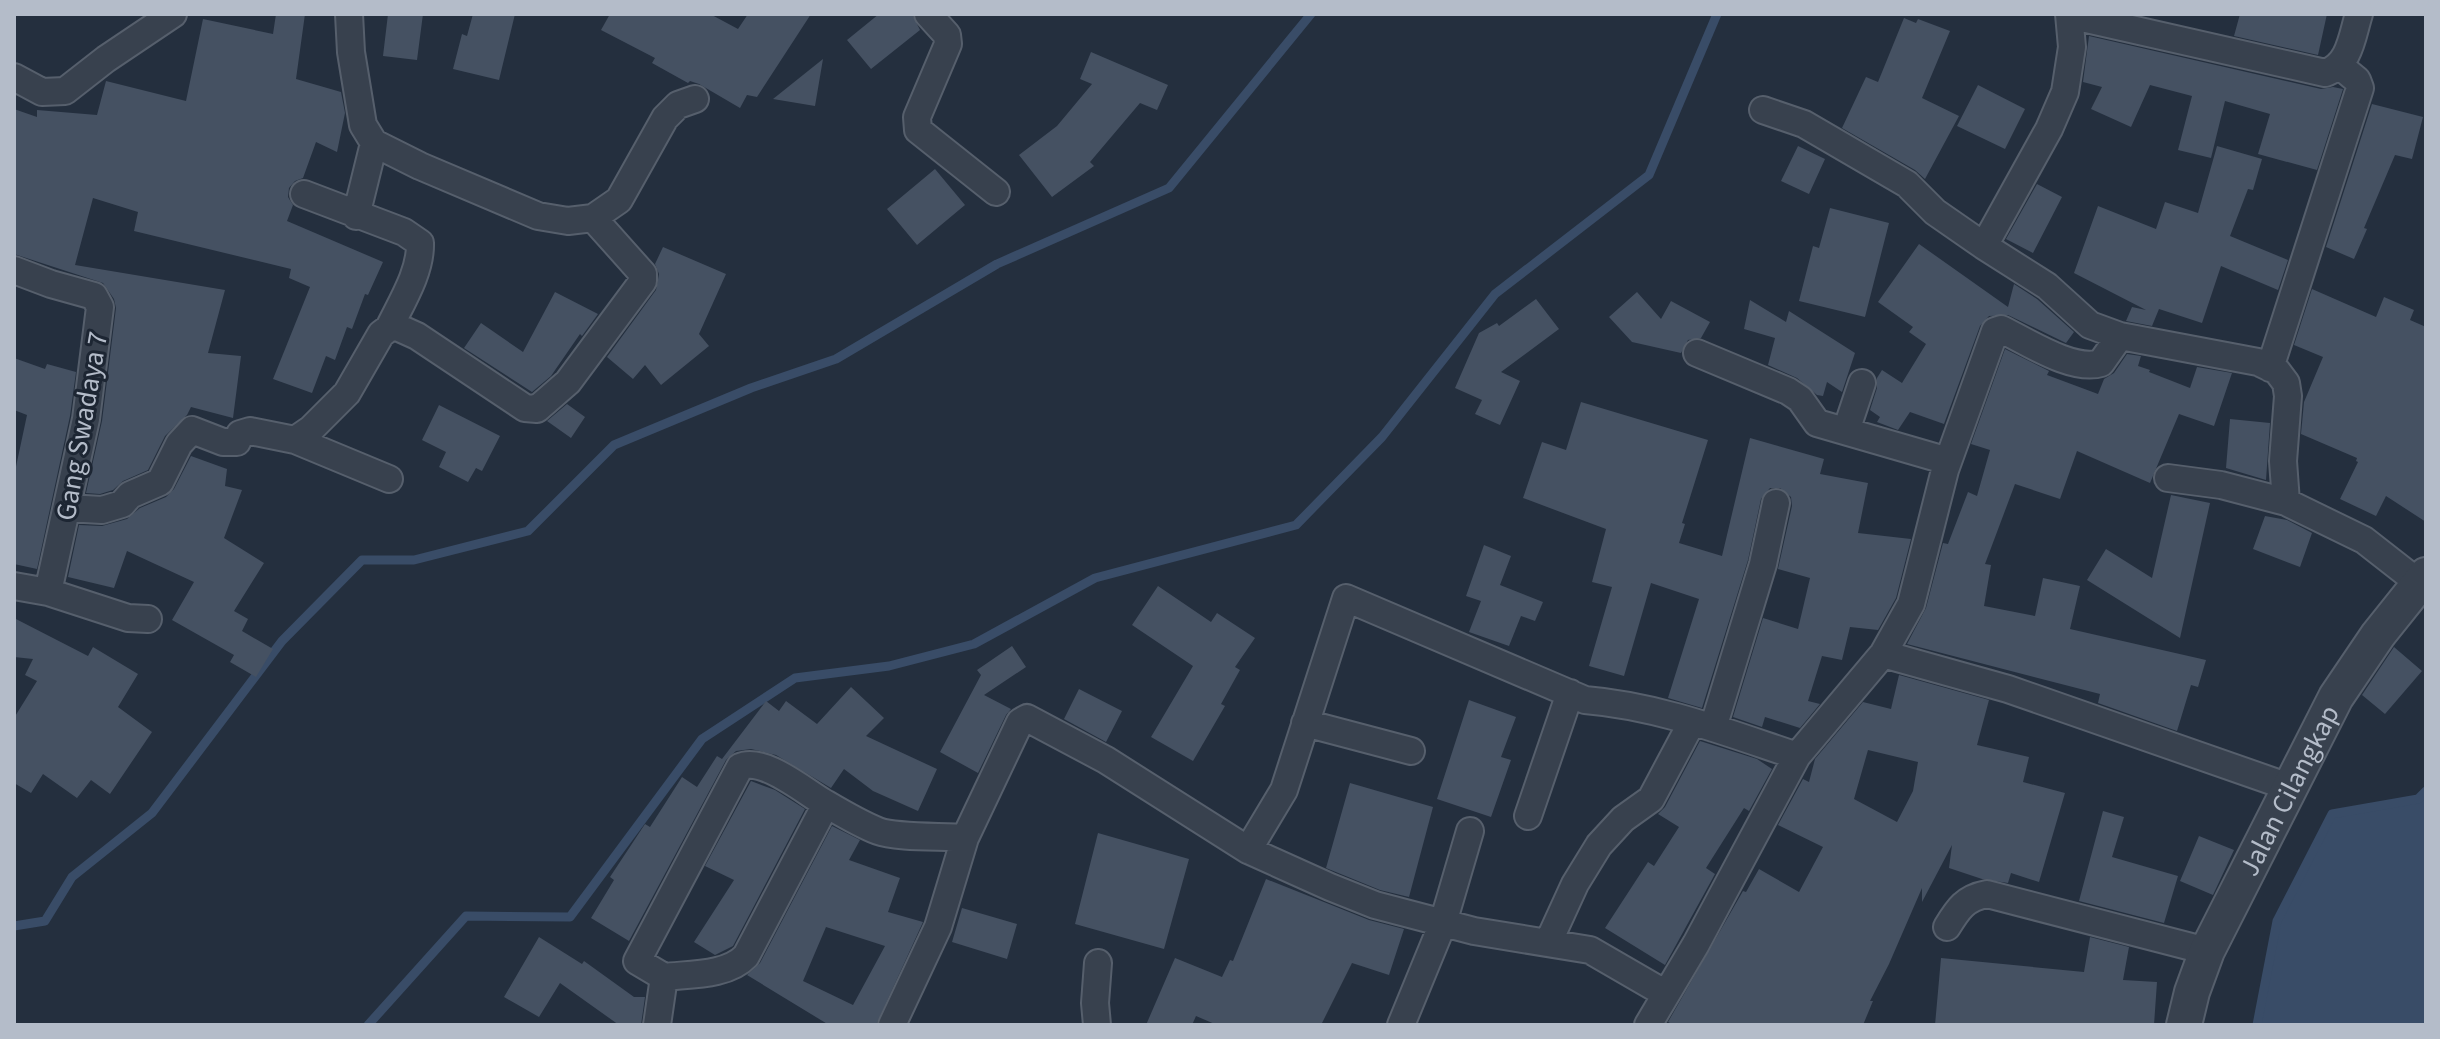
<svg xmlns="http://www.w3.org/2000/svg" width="2440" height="1039" font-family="'Source Sans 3',sans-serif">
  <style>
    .water { fill: #394c67 }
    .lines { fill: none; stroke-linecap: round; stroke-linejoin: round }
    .stream { stroke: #394c67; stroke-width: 9 }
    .building { fill: #455162; fill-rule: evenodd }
    .minor-casing { stroke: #565f6c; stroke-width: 30 }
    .tertiary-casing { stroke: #565f6c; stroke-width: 38 }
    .minor { stroke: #38414e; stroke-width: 26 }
    .tertiary { stroke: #38414e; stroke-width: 34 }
    .labels { text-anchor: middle; stroke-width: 6; stroke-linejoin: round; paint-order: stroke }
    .street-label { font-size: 28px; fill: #b4bcc9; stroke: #1d2633 }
  </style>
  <rect width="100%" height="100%" fill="#242f3e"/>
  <path class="water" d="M2426,791v234h-169l20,-104 55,-107 86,-15z"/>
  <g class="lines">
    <path class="stream" d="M14,926l31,-5 27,-44 80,-64 130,-172 80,-81h52l114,-29 86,-86 137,-57 85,-29 161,-95 172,-76 142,-174
      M368,1025l98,-109 104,1 132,-178 93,-61 94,-12 85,-22 121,-66 201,-53 86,-88 113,-143 154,-119 68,-161
      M2257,1025l20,-104 55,-107 86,-15 8,-8"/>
  </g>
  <path class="building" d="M276,14h29l-9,65 45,13 4,21 -8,39 -21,-10 -13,36 -8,3 -6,7 -1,9 5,8 -6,16 96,41 -15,33 -3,-1 -13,35 -5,-2 -12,33 -9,-4 -14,37 -39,-14 37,-92 -21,-9 2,-9 -157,-38 4,-19 -45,-14 -18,67 150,25 -17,63 33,3 -8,62 -42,-11 -4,8 -22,21 -17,34 -25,11 -10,9 -13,4 -14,-1 16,-72 14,-113 -2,-9 -11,-16 -89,-29v-145l23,8v-7l60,5 9,-34 80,20 17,-82 70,15z
    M388,14h35l-6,46 -34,-4z
    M473,14h42l-16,66 -46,-11 9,-35 5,2z
    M610,14h100l28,15 10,-15h63l-54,83 -10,-2 -7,13 -41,-24 -9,-3 -2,2 -36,-20 3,-5 -54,-28z
    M879,14h33l8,16 -49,39 -24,-29z
    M2240,14h87l-9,41 -84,-19z
    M1904,18l12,5 2,-4 32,12 -28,67 37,18 -34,63 -10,-9 -73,-42 24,-51 12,5z
    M2089,36l232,53 12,-2 10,2 -26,81 -59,-16 12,-40 -45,-13 -14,57 -33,-8 14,-54 -42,-11 -19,42 -40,-18 11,-22 -19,-5z
    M1091,52l77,33 -11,25 -17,-7 -50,59 4,4 -42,31 -33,-42 38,-29 35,-42 -12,-5z
    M823,59l-8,47 -42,-7z
    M1978,85l47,24 -20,40 -48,-23z
    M2372,104l51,13 -11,42 -17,-4 -31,73 3,1 -13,30 -28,-12z
    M1798,146l27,13 -16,35 -28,-13z
    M2217,146l45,13 -9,31 -5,-1 -18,47 58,24 -10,30 -57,-24 -19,57 -43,-14 -7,17 -26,-5 6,-14 14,3 -72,-37 24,-67 58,23 9,-27 33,11z
    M935,169l30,36 -48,40 -30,-36z
    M2037,184l25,13 -29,56 -27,-14z
    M1830,208l59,15 -24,94 -66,-16 14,-55 6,2z
    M1919,244l89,63 6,-23 23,15 37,33 -8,11 -58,-28 -19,1 -9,10 -36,98 -34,-12 -12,18 -21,-8 3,-5 -10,-7 7,-22v-10l5,-8 20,13 24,-39 -17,-12 4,-5 -35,-25z
    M663,247l63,27 -27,60 10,12 -48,39 -16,-20 -12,14 -26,-22 49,-67 3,-16 -4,-10z
    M2312,289l64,28 8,-20 30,13 -4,10 16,7v195l-40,-26 -10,20 -36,-17 18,-37 -2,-1 1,-3 -56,-24 3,-32 19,-45 -29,-12z
    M555,292l43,22 -16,22 -2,-2 -29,42 -19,16 -68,-44 17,-25 42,29z
    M1637,292l24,27 10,-18 39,21 -9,16 -13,2 -7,13 -49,-11 -23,-25z
    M1536,299l23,30 -58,43 19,9 -20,44 -25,-11 7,-14 -27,-12 24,-55 18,-10 2,3z
    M1750,300l36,22 3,-11 66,42 -13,39 -15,-10 -4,14 -6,-1 -20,-17 -29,-13 7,-27 -31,-9z
    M2005,349l44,22 -2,4 51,19 6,-15 10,-6 13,-19 14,2 -3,10 12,4 -1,2 41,16 7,-21 35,6 -18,53 -35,-12 -29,69 -73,-32 -17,48 -45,-15 -30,80 6,1 -7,41 51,10 8,-38 37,8 -10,43 136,31 -8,27 -7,-2 -14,46 -79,-28 2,-9 -193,-50 19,-36 17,-65 5,1 20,-52 9,4 13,-46 -19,-6z
    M14,358l31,11 2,-5 29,8 -6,44 -33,153 -23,-5v-88l13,-61 -13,-5z
    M1581,402l127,38 -26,83 3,1 -6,19 43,13 28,-118 74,21 -4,15 48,9 -10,50 53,6 -15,59 -18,32 -28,-3 -8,33 -20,-4 -14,45 12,3 -20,24 -35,-11 -3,10 -29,-10 30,-99 35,11 12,-51 -32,-9 14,-63 -1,-9 -11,-9h-10l-9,11 -13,61 -46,148 -34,-10 31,-99 -48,-16 -27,93 -35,-10 23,-79 -20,-5 14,-53 -83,-31 19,-56 24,8z
    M567,404l18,13 -14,21 -24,-17z
    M439,405l61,31 -18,35 -6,-3 -8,14 -29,-15 7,-15 -24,-12z
    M2230,419l40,4 -4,57 -40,-12z
    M191,456l36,13 -2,17 17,4 -18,48 40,25 -30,48 14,8 -6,12 31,18 -17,28 -26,-15 4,-7 -62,-35 22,-38 -67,-31 -13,37 -46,-11 11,-52 23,1 25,-7 13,-11 26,-11 8,-8z
    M2171,495l39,8 -30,135 -93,-58 19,-31 46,29z
    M2265,516l22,4 25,13 -12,34 -47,-18z
    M1484,545l27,11 -11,29 43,17 -8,19 -14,-5 -12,30 -40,-14 12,-31 -15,-5z
    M1158,586l53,36 6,-9 38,25 -20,29 5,3 -19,34 4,2 -32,55 -42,-24 42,-71 -61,-41z
    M14,618l74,38 5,-9 45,27 -20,33 34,25 -42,62 -19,-14 -14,18 -34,-24 -12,19 -17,-10v-65l23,-37 -12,-6 8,-16 -19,-2z
    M1012,646l14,21 -42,28 27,14 -5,6 -28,58 -38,-21 41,-77 -4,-5z
    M2394,647l28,24 -37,43 -23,-19z
    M1899,675l90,25 -12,45 52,12 -6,25 42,11 -26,89 -28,-9 -3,10 -26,-4 -33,-11 3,-23 -30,57v-14l-33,76 -19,37h3l-10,24h-189l-6,-3 75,-131 3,1 13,-23 40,23 24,-45 -45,-22 25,-46 6,3 6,-23 48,-57 28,7zM1868,750l50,12 -5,29 -16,31 -43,-23z
    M851,687l33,31 -18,18 71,33 -19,42 -45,-20 -29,-22 -13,19 -55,-33 -25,-6 -15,2 -10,9 -97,181 -38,-23 23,-38 -4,-3 35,-53 5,3 32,-50 15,10 20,-31 5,3 44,-58 13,10 7,-10 31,23z
    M1079,689l43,22 -16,31 -42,-23z
    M1469,700l47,17 -15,40 10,3 -20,57 -54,-18z
    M1700,741l57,18 15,10 -23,42 -5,-3 -38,60 9,6 -50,91 -60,-37 43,-66 6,4 25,-39 -21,-13 7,-7z
    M751,781l24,9 30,19 -72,137 -18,9 -21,-13 40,-62 -29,-14z
    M1350,783l83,24 -24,90 -29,-7 -54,-22z
    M2103,811l21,6 -12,40 66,19 -14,47 -85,-22z
    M832,826l28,14 -11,20 51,18 -12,34 35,10 -47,103h-47l-82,-50 13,-12zM826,927l59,19 -32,59 -50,-24z
    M1098,833l91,26 -25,90 -89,-25z
    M2199,836l35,14 -21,45 -33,-14z
    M1266,879l103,41 35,9 -15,46 -37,-12 -31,62h-104l-21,-9 -4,9h-46l29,-67 47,19 8,-17 3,1z
    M962,908l55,16 -10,35 -55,-17z
    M539,937l43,27 2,-3 50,36h11l-4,28h-22l-59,-42 -21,34 -35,-20z
    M2090,937l39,10 -6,33 34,2 -3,43h-219l6,-67 143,14z"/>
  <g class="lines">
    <g class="minor-casing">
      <path id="minor" d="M349,14l2,38 12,73 11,18 46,23 118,50 30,5 25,-3 26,-18 46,-82 13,-13 17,-6
        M928,14l19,21 1,9 -31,73 1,13 78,62
        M2069,14l3,33 -7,45 -16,37 -65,117 63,40 43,39 30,11 138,26 19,9 9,12 2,13 -5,65 3,41 78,38 55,43
        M2069,15l256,58c25,-8 27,-37 34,-59
        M14,77l28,15 23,-1 41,-32 67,-45
        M1763,110l41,14 103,60 28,28 49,34
        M304,194l100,38 16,11c1,29 -19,60 -31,85
        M356,216l18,-73
        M14,270l37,14 43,12 6,11 -14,112 -38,173
        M1697,353l91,38 12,8 17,24 131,38
        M2270,368l90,-280 -3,-8 -17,-14
        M1846,431l16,-48
        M295,440l94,39
        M2168,478l53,7 65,17
        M67,508l35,2 20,-6 8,-9 30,-13 19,-38 13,-14 31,12h14l3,-8 10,-3 45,9 16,-11 36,-36 34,-59 8,-6 8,-1 20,9 108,72 12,1 31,-27 75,-101v-7l-50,-56
        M14,586l34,6 80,26 20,1
        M1883,654l125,35 281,98
        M1305,723l106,28
        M1713,728l50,-164 13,-61
        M1528,816l42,-123
        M1248,850l36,-60 62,-192 239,102c74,6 143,33 212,56
        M1947,927c11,-18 18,-29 40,-33l220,57
        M1548,943l27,-59 24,-39 24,-26 28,-20 41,-77
        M664,977c26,-3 63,-1 82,-21l80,-152
        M657,1025l7,-48 -27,-16 103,-194c22,-11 63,23 83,35 17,10 37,22 55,29 18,7 66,5 87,7
        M892,1025l46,-98 27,-89 55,-116 7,-4 79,42 142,90 82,37 45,18 99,26 116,19 76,44
        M1097,1025l-2,-22 3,-40
        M1401,1025l42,-102 27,-92
        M1648,1025l48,-81 101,-188 86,-102 28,-50 34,-134 50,-139 6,-2c27,13 72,43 100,34l19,-27"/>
    </g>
    <g class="tertiary-casing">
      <g id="tertiary">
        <path id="s1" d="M2184,1025l8,-33 15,-41 129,-254 42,-62 48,-60"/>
      </g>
    </g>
    <use href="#minor" class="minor"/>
    <use href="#tertiary" class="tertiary"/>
  </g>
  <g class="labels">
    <g class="street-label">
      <text transform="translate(81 426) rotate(-80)" y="10">Gang Swadaya 7</text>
      <text dy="10" stroke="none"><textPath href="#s1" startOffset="258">Jalan Cilangkap</textPath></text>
    </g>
  </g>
  <rect width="2440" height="1039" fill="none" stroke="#b4bcc9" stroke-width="32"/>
</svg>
